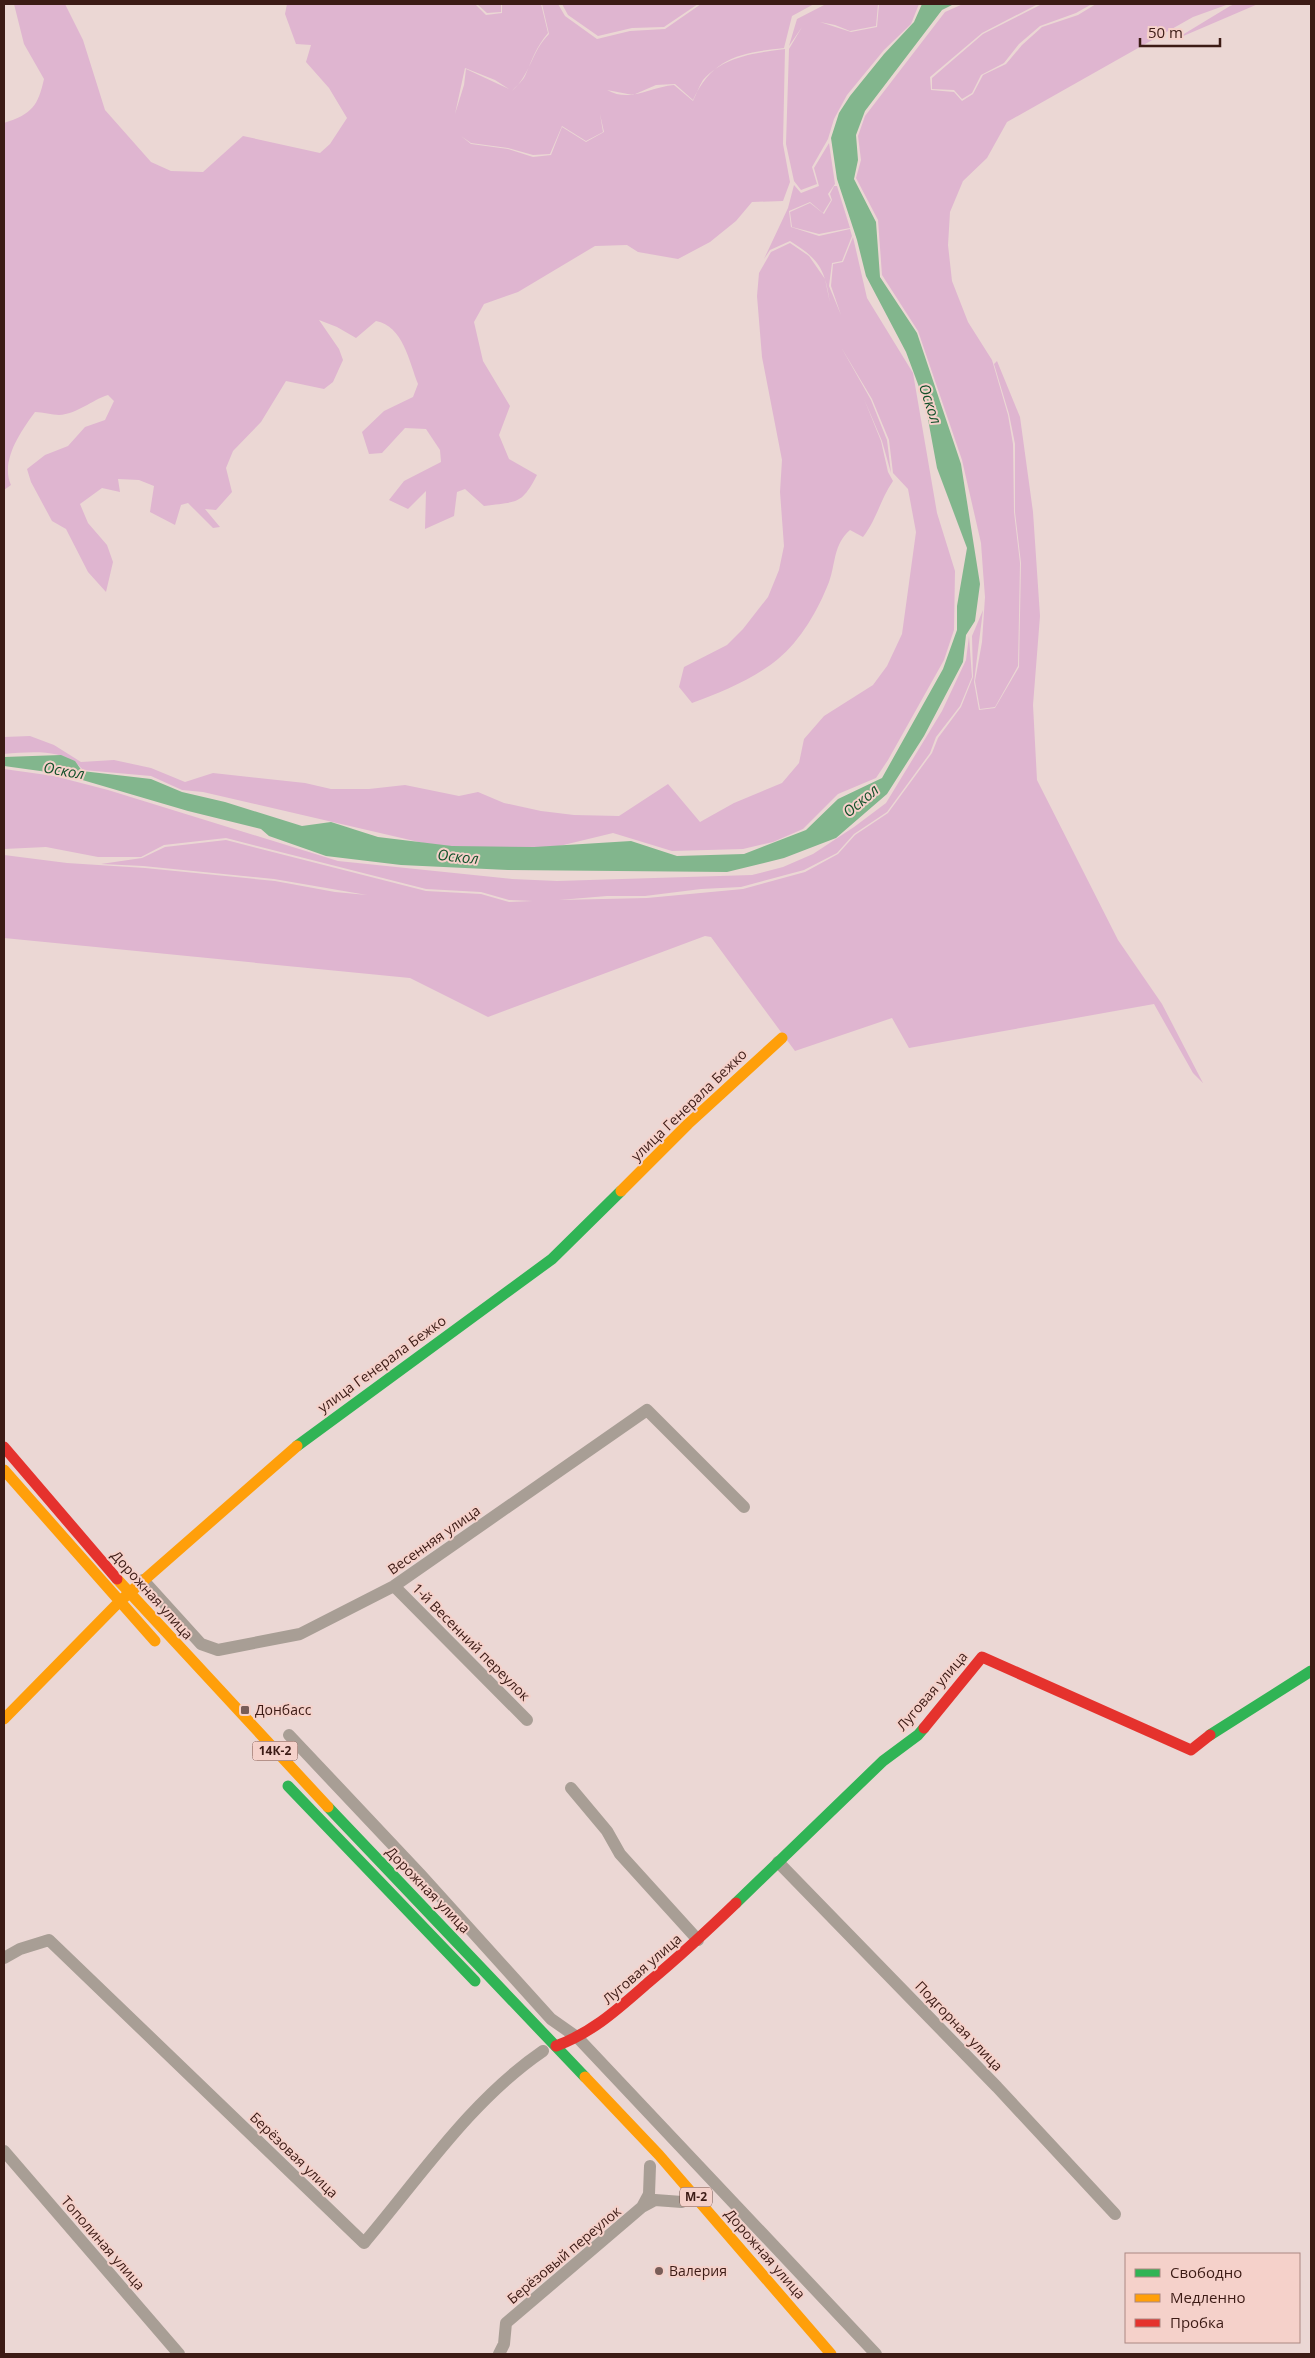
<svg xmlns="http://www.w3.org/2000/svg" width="1315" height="2358" font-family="'Open Sans',sans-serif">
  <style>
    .green { fill: #dfb5d0; fill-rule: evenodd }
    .water { fill: #82b68d }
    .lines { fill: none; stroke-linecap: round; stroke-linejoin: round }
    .street { stroke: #a89e95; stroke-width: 12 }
    .fast { stroke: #30b455; stroke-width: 11 }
    .slow { stroke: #ff9f0a; stroke-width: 11 }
    .jam { stroke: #e5322d; stroke-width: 11 }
    .poi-dot { fill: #795d58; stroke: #f5d1ca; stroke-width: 2 }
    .labels { text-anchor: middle; stroke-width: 4; stroke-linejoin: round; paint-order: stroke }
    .shield { fill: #f5d1ca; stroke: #74524b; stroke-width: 1 }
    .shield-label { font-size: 12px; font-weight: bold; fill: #3c1b15 }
    .street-label { font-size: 14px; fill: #3c1b15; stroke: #f5d1ca }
    .poi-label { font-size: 14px; fill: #3c1b15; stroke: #f5d1ca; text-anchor: start }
    .water-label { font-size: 15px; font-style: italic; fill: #12502a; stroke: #f5d1ca }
  </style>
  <rect width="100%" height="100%" fill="#ebd7d4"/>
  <path class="green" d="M14,4h51l18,36 22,70 46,52 20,9 32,1 40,-36 77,17 10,-9 17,-26 -18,-30 -23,-26 5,-17 -15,-1 -11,-30 2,-10h188l11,11 16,-2v-9h39l7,29c-12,14 -16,27 -23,43 -3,6 -10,11 -13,15 19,-17 19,-39 37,-57l-7,-30h16l7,12 32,23 33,-8 35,-2 36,-25h113l-22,12 -8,32c-43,5 -71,9 -91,52l-18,-16 -19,1 -23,10 -26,-5c23,13 43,-3 67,-5l19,16c3,-6 6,-15 10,-21 21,-24 52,-27 82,-31l-2,95 7,38 -7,19 -31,1 -16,19 -26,21 -32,17 -40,-7 -11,-7 -32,1 -77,46 -34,12 -10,18 9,39 27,45 -11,29 10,24 28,16c-16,31 -20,26 -53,31l-19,-17 -8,3 -3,24 -29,13 1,-38 -18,18 -19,-9 15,-19 37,-19 -1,-12 -14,-21 -21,-1 -23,25 -13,1 -7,-22 22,-21 29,-14 5,-13c-9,-23 -15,-58 -42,-63l-20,17 -19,-11 -18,-7 20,29 4,11 -10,22 -9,7 -38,-8 -25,41 -28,29 -7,17 6,24 -16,18 -11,-1 15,18 -7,1 -25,-25 -7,2 -6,20 -25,-13 4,-26 -15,-6 -21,-1 2,13 -18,-4 -22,16 8,19 19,22 6,17 -7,30 -18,-20 -22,-43 -14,-8 -21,-39 -4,-13 18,-14 23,-9 17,-19 20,-7 9,-19 -6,-6c-16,5 -31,19 -49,20 -7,0 -16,-3 -24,-3 -14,19 -35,49 -24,73l-7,5v-367c28,-9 34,-17 40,-44l-20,-35zM465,68l30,12 14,9 -43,-20 -2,16 -9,29zM600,114l4,18 -18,10 -24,-15 -11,28 -18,2 -25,-8 -37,-5 -10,-8 10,7 37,5 25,7 17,-1 12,-28 24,15 17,-9z
    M477,4h24v8l-14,1z
    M562,4h136l-34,23 -32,1 -34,8 -30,-21z
    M826,4h52l-2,22 -26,5 -15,-6 -15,-3 31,10 26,-5 2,-23h40l-8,20 -27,26 -37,45 -13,24 -6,20 -16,28 5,17 -16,6 -7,-9 -8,-37 3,-95 13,-22 -13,19 8,-27z
    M963,4h75l-56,29 -52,44 1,13 23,2 8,9 11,-7 10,-19 23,-11 16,-19 20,-18 36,-12 18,-11h133l-36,13 -186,105 -20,36 -24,23 -13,31 -2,33 4,36 16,41 24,38 16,55 5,29 1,68 6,51 -2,103 -23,41 -15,2 -5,-28 7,-39 3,-45 -2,-26 -2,-28 -19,-83 -44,-129 -36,-56 -4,-55 -22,-42 5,-18 -3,-24 7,-20 80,-104z
    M1042,4h50l-16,9 -36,13 -21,18 -15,19 -23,12 -9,18 -10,6 -8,-9 -22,-1v-11l51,-44z
    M1235,4h23l-84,36 56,-34z
    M829,143l6,41 -7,10 3,6 -8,13 -13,-11 -21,9 2,16 28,9 31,-7 2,7 -10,25 -10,2 -3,23 12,29 -10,-29 2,-22 10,-2 10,-25 14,61 46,75 24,140 18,58 -1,59 -10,30 -56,100 -12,18 -38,16 -35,35 -30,13 -30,7 -71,2 -59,-18 -66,16 -111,-3 -233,-54 -21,-2 -31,-14 -68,-6c-19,-22 -51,-18 -79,-16v-17l26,-1 24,9 27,17 33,-2 37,8 34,14 28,-9 92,10 26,6h38l36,-4 54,11 19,-4 26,11 37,8 33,4 45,1 49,-32 32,38 34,-19 48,-20 17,-20 5,-24 20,-23 49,-31 14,-19 15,-32 14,-102 -8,-43 -15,-16 -4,-33 -17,-41 -31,-52 30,53 16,40 4,33 -9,-32 -18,-42 17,42 7,31 5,9c-13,19 -16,38 -30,56l-13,-7c-17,15 -14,33 -21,52 -11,28 -28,58 -51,77 -23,19 -58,34 -86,44l-13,-16 5,-20 43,-22 16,-16 25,-32 11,-27 5,-24 -4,-54 2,-32 -20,-103 -5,-61 2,-23 12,-21 19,-9 19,13 16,23 5,24c-5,-34 -11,-44 -40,-62l-20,9 -6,9 24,-51 6,-23 7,8 18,-7 -5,-18z
    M834,186h3l13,42 -31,6 -27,-7 -2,-15 20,-9 14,11 8,-14 -2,-6z
    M997,361l23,56 13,95 7,104 -7,89 4,75 81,160 44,64 41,79 -10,-10 -39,-69 -245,44 -17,-30 -97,33 -84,-114 -6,-1 -217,81 -78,-39 -406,-40v-83l63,8 78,5 130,13 60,11 32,3 -93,-16 -131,-13 -42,-2 41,-6 23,-11 61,-7 200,51 55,3 28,8 24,-1 -24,-1 -28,-8 -55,-3 -200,-51 -62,7 -23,12h-43l-52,-10 -42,2v-80l50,7 54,14 230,71 174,18 45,2 195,-6 31,-8 30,-13 41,-27 32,-24 56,-92 24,-51 3,-24 3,41 -12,29 -24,31 -6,16 -43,59 -33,22 -17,19 -33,17 -63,17 -40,2 -56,7h-38l-48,4 88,-2 96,-9 62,-17 33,-18 17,-19 33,-22 44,-60 6,-15 23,-31 12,-30 -1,-41 11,-26 -9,72 5,28 16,-2 24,-41 2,-104 -6,-51v-68l-6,-30 -15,-50z"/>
  <path class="water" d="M922,4h32l-12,6 -77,101 -9,24 2,25 -4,19 22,43 4,55 37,56 44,131 19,120 -5,37 -9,14 -3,27 -39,74 -37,58 -51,44 -52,20 -57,14 -219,-2 -107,-5 -75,-9 -57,-20 -8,-7 -73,-18 -126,-37 -58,-8v-9l57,-2 14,6 7,10 69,8 31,13 43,10 77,24 29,-4 47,15 74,9 82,1 97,-6 46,15 67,-2 62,-24 32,-31 44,-21 61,-109 14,-39v-24l10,-58 -30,-80 -12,-65 -19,-51 -40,-76 -9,-36 -20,-61 -6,-41 8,-25 11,-17 34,-42 30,-32z"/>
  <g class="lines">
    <path class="street" d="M143,1580l58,64 17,6 82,-16 94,-48 253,-176 97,97
      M394,1586l133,134
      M289,1735l132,140 130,144 27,19 298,316
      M571,1788l36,43 13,23 78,86
      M778,1862l219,225 118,127
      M4,1958l16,-9 29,-9 315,303c56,-66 107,-143 179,-192
      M4,2151l175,203
      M642,2207l7,-13 1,-28
      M499,2354l5,-10 2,-21 136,-116 13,-7 27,2"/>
    <path class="fast" d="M297,1446l255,-187 69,-68
      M1210,1735l101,-64
      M288,1786l187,195
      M328,1807l257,270
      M736,1903l147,-142 35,-26 6,-7"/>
    <path class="slow" d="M621,1191l67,-67 94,-86
      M4,1470l151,171
      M117,1579l211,228
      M4,1719l115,-117 178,-156
      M585,2077l74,78 172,199"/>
    <path class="jam" d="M4,1447l113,132
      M924,1728l58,-71 209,93 19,-15
      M556,2046c38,-14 64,-39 94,-65 30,-25 58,-51 86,-78"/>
  </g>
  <g class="poi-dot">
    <rect x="240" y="1705" width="10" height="10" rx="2.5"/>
    <circle cx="659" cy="2271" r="5"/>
  </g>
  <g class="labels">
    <g class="shield">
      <rect x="252.5" y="1741.5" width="45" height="19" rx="4"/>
      <rect x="680" y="2187.5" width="32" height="19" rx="4"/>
    </g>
    <g class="shield-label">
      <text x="275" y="1755">14К-2</text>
      <text x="696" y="2201">М-2</text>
    </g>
    <g class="street-label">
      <text transform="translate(689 1105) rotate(-44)" y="5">улица Генерала Бежко</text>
      <text transform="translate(382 1364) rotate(-36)" y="5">улица Генерала Бежко</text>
      <text transform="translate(434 1540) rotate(-35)" y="5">Весенняя улица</text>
      <text transform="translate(152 1595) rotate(48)" y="5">Дорожная улица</text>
      <text transform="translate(471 1642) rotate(45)" y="5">1-й Весенний переулок</text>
      <text transform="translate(932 1691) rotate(-49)" y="5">Луговая улица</text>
      <text transform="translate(428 1890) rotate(46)" y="5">Дорожная улица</text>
      <text transform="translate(642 1969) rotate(-41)" y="5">Луговая улица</text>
      <text transform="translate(959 2026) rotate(46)" y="5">Подгорная улица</text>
      <text transform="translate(294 2155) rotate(44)" y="5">Берёзовая улица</text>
      <text transform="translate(103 2243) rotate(49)" y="5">Тополиная улица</text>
      <text transform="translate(765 2254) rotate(49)" y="5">Дорожная улица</text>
      <text transform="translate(564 2255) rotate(-40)" y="5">Берёзовый переулок</text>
    </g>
    <g class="poi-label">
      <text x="255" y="1715">Донбасс</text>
      <text x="669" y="2276">Валерия</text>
    </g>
    <g class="water-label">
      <text transform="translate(930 404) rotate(72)" y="5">Оскол</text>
      <text transform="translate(64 771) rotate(10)" y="5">Оскол</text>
      <text transform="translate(861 801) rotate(-40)" y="5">Оскол</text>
      <text transform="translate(458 857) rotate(6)" y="5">Оскол</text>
    </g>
  </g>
  <rect width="1315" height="2358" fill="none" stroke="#3c1b15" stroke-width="10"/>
  <rect x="1125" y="2253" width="175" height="90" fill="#f5d1ca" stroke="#ab8882"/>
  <rect x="1135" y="2269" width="25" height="8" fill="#30b455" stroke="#ab8882"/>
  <text x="1170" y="2278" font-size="15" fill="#3c1b15">Свободно</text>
  <rect x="1135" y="2294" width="25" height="8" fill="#ff9f0a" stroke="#ab8882"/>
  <text x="1170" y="2303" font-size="15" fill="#3c1b15">Медленно</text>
  <rect x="1135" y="2319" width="25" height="8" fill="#e5322d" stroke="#ab8882"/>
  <text x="1170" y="2328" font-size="15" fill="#3c1b15">Пробка</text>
  <path d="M1140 38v8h80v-8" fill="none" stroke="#3c1b15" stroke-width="2.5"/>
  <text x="1148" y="38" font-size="15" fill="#3c1b15" stroke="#f5d1ca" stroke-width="4" paint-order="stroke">50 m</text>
</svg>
